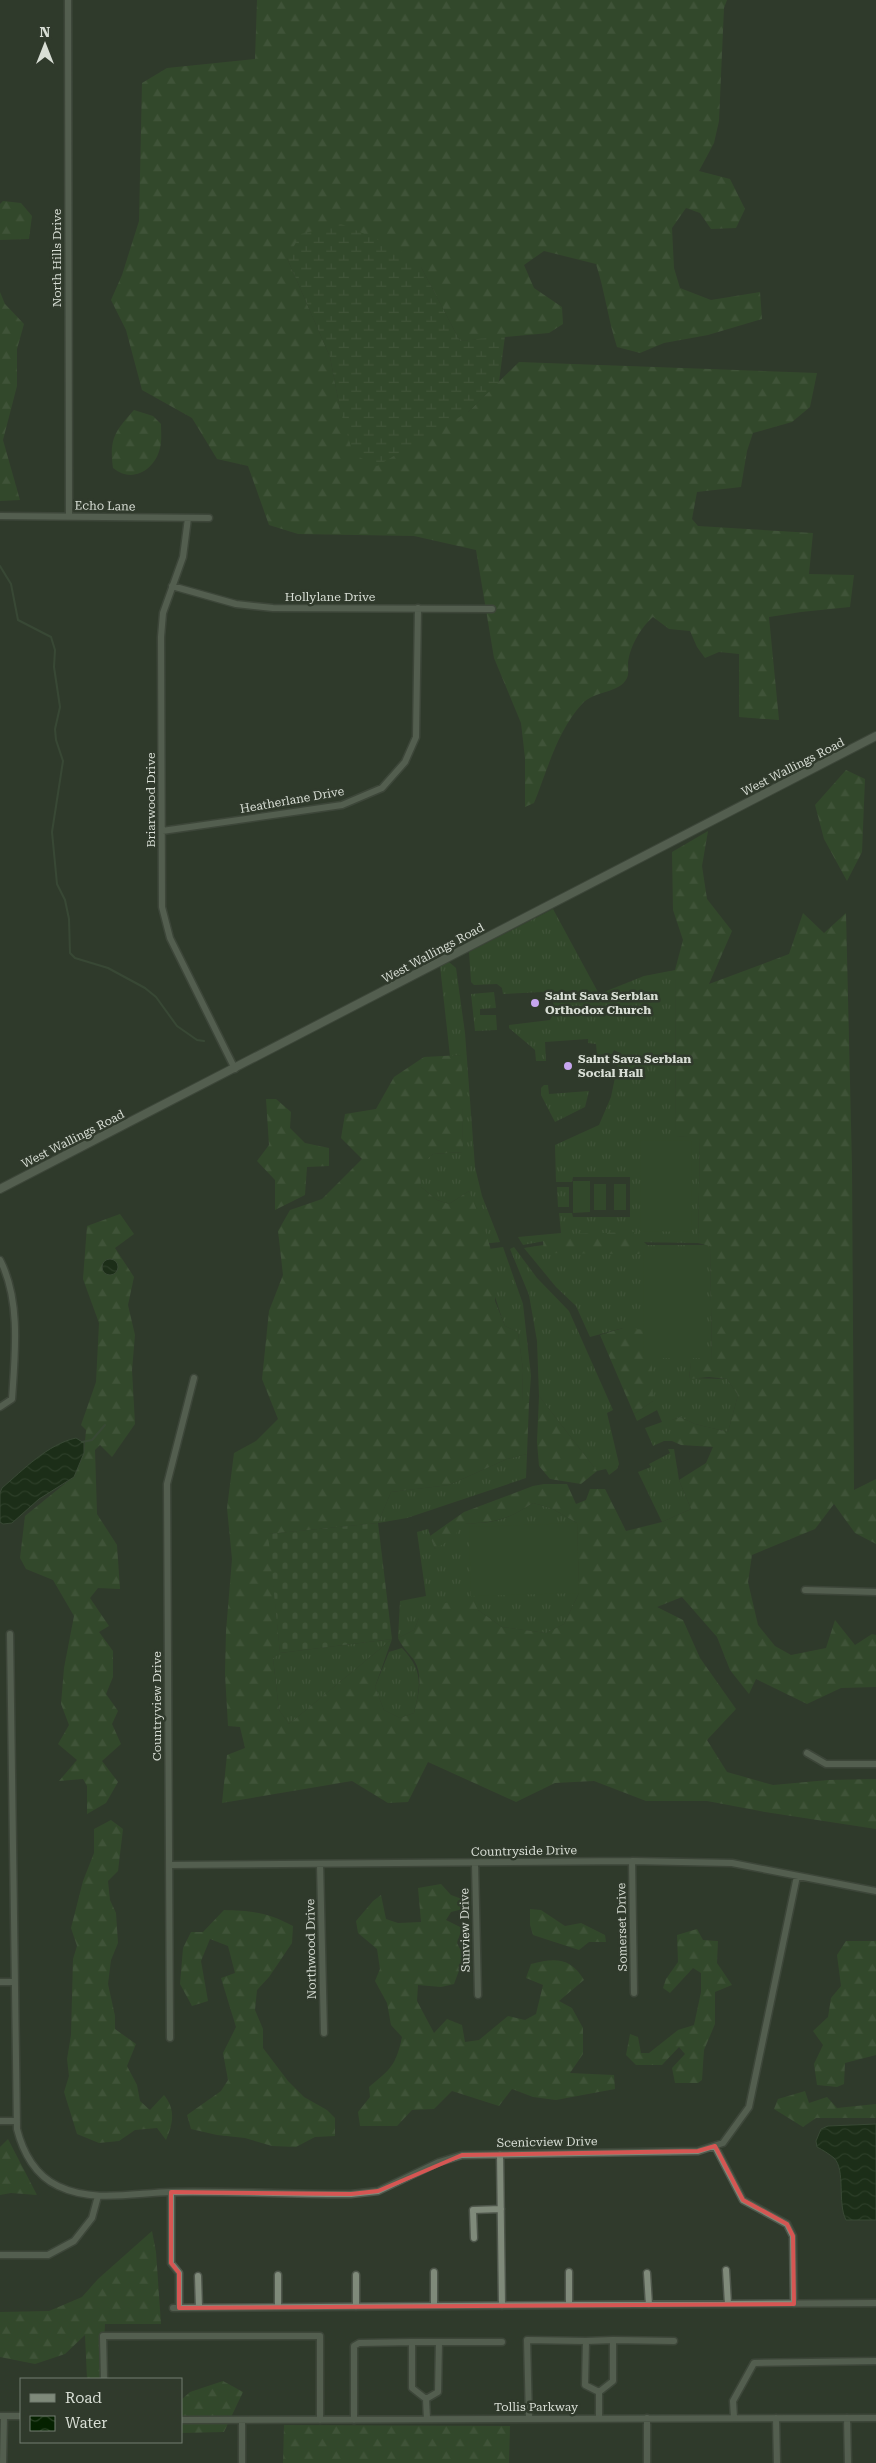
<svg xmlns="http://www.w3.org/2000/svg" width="876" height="2463" font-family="'Roboto Serif',serif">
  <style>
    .grass { fill: url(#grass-tufts) }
    .forest { fill: url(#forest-firs) }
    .wetland { fill: url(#wetland-marsh) }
    .cemetery { fill: url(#cemetery-stones) }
    .pitch { fill: #375a2a }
    .water { fill: url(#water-waves); stroke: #445a40 }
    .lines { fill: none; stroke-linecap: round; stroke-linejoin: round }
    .stream { stroke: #445a40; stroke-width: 2 }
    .minor-casing { stroke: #4e564b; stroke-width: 9 }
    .tertiary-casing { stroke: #4e564b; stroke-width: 10 }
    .minor { stroke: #7f8a7a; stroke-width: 6 }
    .tertiary { stroke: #7f8a7a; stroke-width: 8 }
    .marked { fill: none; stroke: #d65653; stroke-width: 4; stroke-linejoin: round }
    .poi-dot { fill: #c7a6ef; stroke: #303a2c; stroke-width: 2 }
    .labels { text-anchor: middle; stroke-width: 5; stroke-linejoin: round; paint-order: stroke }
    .street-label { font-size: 12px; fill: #d8ded5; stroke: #303a2c }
    .poi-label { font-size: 12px; font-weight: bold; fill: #d8ded5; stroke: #303a2c; text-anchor: start }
  </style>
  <defs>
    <pattern id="grass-tufts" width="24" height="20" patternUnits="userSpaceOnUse" patternTransform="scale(1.25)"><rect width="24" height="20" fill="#375a2a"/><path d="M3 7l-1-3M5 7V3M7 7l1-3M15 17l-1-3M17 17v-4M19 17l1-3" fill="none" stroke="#537148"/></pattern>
    <pattern id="forest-firs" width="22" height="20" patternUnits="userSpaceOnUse" patternTransform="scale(1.25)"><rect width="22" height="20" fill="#375a2a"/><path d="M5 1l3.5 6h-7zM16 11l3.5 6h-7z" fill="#537148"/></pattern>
    <pattern id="wetland-marsh" width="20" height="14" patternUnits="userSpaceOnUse" patternTransform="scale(1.25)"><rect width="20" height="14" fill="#375a2a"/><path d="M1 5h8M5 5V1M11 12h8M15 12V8" fill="none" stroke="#537148"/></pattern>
    <pattern id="cemetery-stones" width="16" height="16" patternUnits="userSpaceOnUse" patternTransform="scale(1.25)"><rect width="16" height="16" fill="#375a2a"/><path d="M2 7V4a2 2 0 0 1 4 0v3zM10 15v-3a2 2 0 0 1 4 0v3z" fill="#537148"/></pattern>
    <pattern id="water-waves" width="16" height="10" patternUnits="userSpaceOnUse" patternTransform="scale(1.25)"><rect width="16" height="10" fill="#052100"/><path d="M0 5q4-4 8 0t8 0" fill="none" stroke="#294124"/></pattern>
  </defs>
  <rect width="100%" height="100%" fill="#303a2c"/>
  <path class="grass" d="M553,909l46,85 45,-18 31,-6 1,166 24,1 -2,106 -69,-1 -68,-4 -38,7 -5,-8 43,-4 -2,-20h13l1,4h57v-40h-57l-1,5h-16l-1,-37 44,-20 12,-28 9,-44 -6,-3 -2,4 -15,1 -1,-11 -8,-1v-4l-43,3 1,19h-10l-1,-11 -26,-22v-3l41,-5c6,-9 5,-18 -1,-26l-7,-2 -39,2 -1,-6 -5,-4 -23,1 -3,-3 -2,-30z
    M449,962l7,6 9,65 10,134 7,29 18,46 -18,2 -13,-53 -20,13 -12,-4 -16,-13 -2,-22 14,-11 30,-2 -2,-97 -11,1 -10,-90z
    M494,992l2,16 -16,1v6h16l1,15 -22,1 -4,-37z
    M544,1085h4l1,9 40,-3 -4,16 -30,15 -14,-27v-7z
    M557,1187h12v20h-11z
    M543,1245h167l2,118h-21l-2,15 38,1 11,16 -10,37 -33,-8 -15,-7 -8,3v21h-8l-11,5 -8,-18 17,-6 -5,-12 -20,11 -3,-7 19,-13 -30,-73 -33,9 -14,-31 -20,-19 -32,-39z
    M503,1247l20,57 8,72 -2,27h-7l1,-33 -5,-38 -13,-6c-10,-25 -15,-50 -23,-76z
    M514,1247l23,31 32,33 44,99 -6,3 12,51 -2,5 -8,6 -3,-6 -9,2 -58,-75 -2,-55 -8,-46 -19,-46z
    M668,1449h6l5,31 12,29 -29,13 -24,-50 13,-5 -2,-3 21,-11z
    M527,1454l-1,24 -119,40 -29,5 13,-31 58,-7 58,-26z
    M533,1503l18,5 26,15 2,70 -15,31 -18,9 -44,-6 -24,-17 -59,8 -5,12 -16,8 2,-37 26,-5 -9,-64 11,-3 7,20 24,-26c32,1 47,-2 74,-20z
    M392,1639l-103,85 -10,-14 -6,-52 7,-5z
    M402,1648c21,22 19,37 12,65l-14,5 -16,-8 -9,-23 14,-35z"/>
  <path class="forest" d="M257,0h470l-3,8 -5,113 -5,22 -15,28 31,8 15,30 -9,19 -25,1 -11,-16 -14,-5 -14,20 2,40 6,20 31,12 49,-8 2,27 -54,16 -44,8 -24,10 -23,-6c-9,-28 -12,-55 -21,-83l-52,-13 -20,14 10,23 28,19 1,17 -14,9 -89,8 -39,-74 -134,-9 43,99 10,52 128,3 51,-50 298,11 -7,34 -18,15 -39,11 -6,18 -6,36 -44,5 -5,27 6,7 115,7 -4,41 45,1 -4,32 -49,5 -32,5 10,103 -40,-3v-63l-20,-2 -14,6 -8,-11 -7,-16 -21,-2 -16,-12c-12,10 -23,29 -25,46 0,5 1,10 -1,15 -8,16 -32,12 -45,26 -25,27 -34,65 -48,99l-9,4v-49l-4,-35 -27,-65 -18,-108 -62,-14 -116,-2 -29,-9 -21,-59 -31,-7 -25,-41 -50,-28 -16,-60 -15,-30 11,-25 17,-54 3,-138 25,-15 88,-9z
    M3,201l18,2 11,13 -3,23 -29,1v-36z
    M0,292l5,12 19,20 -7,25v37l-14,54 17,60 -20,1z
    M134,410l19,6 8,8c0,7 1,17 -1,24 -5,22 -28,36 -47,20 -4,-29 2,-37 21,-58z
    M846,770l19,9 -3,73 -15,29 -23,-42 -9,-34z
    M708,831l-6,35 5,33 25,32 -23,53 80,-30 14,-41 21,20 22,-20 6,253 2,324 22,-11v65l-21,-11 -21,-29 -19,25 -63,26 -4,27 10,43 17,21 16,9 35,-7 9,-28 20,25 17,-11 4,1v52l-35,1 -34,16 -51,-25 -7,15 -19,-24 -13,-33 -35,-40 -25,10 26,13 17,38 36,51 -29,31 20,32 46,13 55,-5 48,-1v50l-111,-17 -58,-11h-61l-52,-20 -39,2 -39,19 -88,-40 -20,40 -20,1 -36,-22 -130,22 5,-48 18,-7 -5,-21 -12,-1 -3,-52 1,-43 6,-72 -5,-51 7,-55 22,-12 22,-22 -16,-40 7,-68 14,-36 -5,-44 12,-21 32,-11 40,-40 -21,-21 4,-24 31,-5 18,-32 30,-20 38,-2 1,97 -30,2 -13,11 1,22 16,13 12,4 20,-13 17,42 9,31v37l10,25 13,6 5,38 -1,33h7l-2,51 -20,5 -58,26 -58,7 -13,31 -109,11 11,119 -7,5 6,52 10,14 103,-85 -17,48 9,23 16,8 14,-5c4,-17 10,-37 0,-53 -6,-8 -12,-13 -16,-22l16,-8 5,-12 23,-14 29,-8 7,14 24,17 44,6 18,-9 15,-31 -2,-70 -26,-15 -18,-5c-28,18 -41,21 -74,20l-3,13 -21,13 -5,-13 34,-24 69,-26 11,-2h23l9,20 10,-4 4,-11h15l21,42 36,-9 29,-13 -12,-29 27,-17 7,-16 -32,-2 -9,-4v-21l8,-3 15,7 33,8 10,-37 -11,-16 -18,-2 -20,2 2,-17 21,1 -2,-117 -12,-3 2,-105 -24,-2 -1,-166 8,-30 -10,-30 -1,-58z
    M266,1099h10l15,13 -1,16 15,15 24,5v18l-22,1 -2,28 -30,15v-30l-18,-19 12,-16z
    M120,1214l14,20 -19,14 19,29 -6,28 7,30 -3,35 3,54 -23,33 -12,-12 -5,5 2,64 20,31 3,44 -22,-1 -8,10 19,28 -10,6 14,19v26l-7,17 12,17 -6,13 9,20 -19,17 16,21 -12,21 -19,11v-28l-4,-7 -24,2 18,-21 -19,-16 11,-19 -8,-21 3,-36 10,-52 -21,-36 -27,-11 -6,-11 5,-42 48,-39 11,-24 2,-23 -5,-5 15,-43 3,-59 -16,-44 4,-53z
    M634,1232l13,13 -8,9 -95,-1 -1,-12 28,-7z
    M623,1328l23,2 6,39 1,32 -19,13 -34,-79z
    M539,1396l58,75 -16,13 -31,-5 -11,-13 -2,-24z
    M111,1820l12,9 -5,42 -10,10 2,19 6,13 2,30 -7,17 -3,24 7,32v13l21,15 -9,22 10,19 3,16 10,9 14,-15c12,15 9,28 2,45l-9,-12 -22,2 -16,11 -20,2 -22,-9 -13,-42 5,-16 -2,-17 4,-24 2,-76 4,-13 -6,-18 12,-47 11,-28v-24z
    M441,1884l10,11 11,4 1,10 -12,3 -5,8 16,8 -5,15 7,14 -10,27 -13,3 -23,-2 -1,16 17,32 13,-14 15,6 3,17 14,-2 29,-24 17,4 11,-6 7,-29 -17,-7 5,-14c24,-6 39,-7 53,16l-25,21 13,7 11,20v26l-13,19 44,2 1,14 -59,11 -23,-3 -21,-8 -13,17 -47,-15 -18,18 -22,1 -15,16h-37l-2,-14 12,-15 -1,-10c22,-18 27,-22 33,-50l-11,-12 -4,-22 -12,-22 5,-12 -3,-20 -19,-16 -2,-12 17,-20 8,-6 5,24 12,4 23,-1 -3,-34z
    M530,1909l11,1 24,16 16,-3 24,12 1,7h-17l-10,8 -46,-15 -3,-10z
    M224,1910c28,1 43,2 69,16l-1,17 -23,34 -12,13 -2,20 8,19v19l25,33 16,16 23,13 8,8v18l-20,1 -19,10 -24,-1 -27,-8 -28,-3 -26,-6 -4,-14 34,-24 7,-11 -5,-27 13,-26 -15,-49 14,-5 -7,-27 -18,-7 -9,22 7,40 -16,5 -12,-22 3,-36 8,-16h12z
    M697,1929l6,11 15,1 -1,22 15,22 -17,7v32l-11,26 -2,30 -4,3h-23l-3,-15 13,-14 -6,-7 -17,18h-26l-10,-10 4,-21 8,3 3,16h8l29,-23 16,-5 7,-33v-19l-8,-5 -23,25 -7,-5 3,-9 12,-17 -1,-27z
    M846,1941h30v114l-31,8 -1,21 -7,3 -20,-2 -3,-21 9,-19 -10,-14 15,-14 3,-19 10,-12 -4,-31z
    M805,2091l4,12 18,-6 10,11 39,-4v14h-60l-13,9 -29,-18 4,-10z
    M8,2139l29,56 -26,-2 -11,2v-48z
    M152,2231l4,21 5,72h-56l-3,55h-15l-2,-44 -20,19 -30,10 -35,-7v-45l49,-1 33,-14 16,-18z
    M223,2381l20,11 -19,40 -43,1v-33l9,-8z
    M284,2425l226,1 -1,37h-226z"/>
  <path class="wetland" d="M341,224l54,23 26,20 39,74 45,-5 -6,46 -31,30 -91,54 -24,-12 -13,-45 -10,-52 -43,-99 14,-24z"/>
  <path class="cemetery" d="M378,1523l14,116 -112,14 -12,-119z"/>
  <path class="pitch" d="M641,1140l51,1 -1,91 -51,-1z
    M573,1181h17v31l-17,1z
    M594,1184h12v26h-12z
    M614,1184h12v26h-12z
    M644,1252h63v106h-64z
    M577,1523l2,70 -108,3 -2,-69z"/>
  <path class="water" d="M102 1267a8 8 0 1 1 16 0a8 8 0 1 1-16 0Z
    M76,1438l8,5v10l-10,24 -35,22 -27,24 -9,1 -3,-2v-29l2,-5c21,-18 46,-44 74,-50z
    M876,2124v96h-30c-9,-17 0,-50 -12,-62 -5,-4 -11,-8 -17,-11l-1,-6 5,-12 7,-3z"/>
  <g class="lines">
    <path class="stream" d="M0,566l11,18 7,36 33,17 4,13 -1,17 6,40 -5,22 1,11 7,21 -11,71 5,52 8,16 4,19 1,34 5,5 33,10 37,20 11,9 21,29 20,14 7,1
      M82,1442l10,-2 13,-15"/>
    <g class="minor-casing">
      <path id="minor" d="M68,0l1,516
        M0,516l209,2
        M188,518l-5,39 -20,56 -2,24 1,270 8,31 65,131
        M172,586l64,18 37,4 219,1
        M162,831l180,-26 40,-17 23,-26 11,-25 2,-129
        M0,1260c21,40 15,95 12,139l-12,8
        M805,1590l71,2
        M10,1634l7,495c6,24 19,47 41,57 35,17 76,7 113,6 60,-1 120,2 180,2l27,-3 61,-29 23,-7 236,-4 25,-8 26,-36 48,-231
        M807,1753l19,11h50
        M632,1861l2,132
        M320,1864l4,169
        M475,1864l3,131
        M170,1865l462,-4 100,2 144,28
        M0,1982h14
        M170,2038l-3,-554 27,-106
        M0,2121h17
        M715,2146l28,54 44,24 6,12 1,68
        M500,2154l2,152
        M171,2192v71l8,10v35
        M474,2238l-1,-28 28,-1
        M0,2255h48l26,-14 18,-23 6,-22
        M726,2270l2,34
        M434,2272v34
        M569,2272v33
        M647,2273l2,32
        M278,2275v32
        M356,2275v32
        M198,2276l1,32
        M173,2308l703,-5
        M613,2340l61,1
        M439,2342h63
        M104,2379l-1,-43h217v84
        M426,2399l-14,-11v-46h27l-1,50 -12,7 1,20
        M0,2416h21
        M529,2418l-2,-78 59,1
        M599,2418v-26l14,-11v-41l-27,1 -1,44 14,7
        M647,2418v45
        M734,2418l-1,-17 21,-38 122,-2
        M776,2418l1,45
        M847,2418l1,45
        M181,2420l695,-2
        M354,2420v-74l5,-3 53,-1
        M3,2463l1,-47
        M242,2463v-43"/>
    </g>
    <g class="tertiary-casing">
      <path id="tertiary" d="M0,1189l876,-453"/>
    </g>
    <use href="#minor" class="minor"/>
    <use href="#tertiary" class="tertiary"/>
  </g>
  <path d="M0 0H876V2463H0ZM715,2146l28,54 44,24 6,12 1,68 -615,4v-35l-8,-10v-71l180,2 27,-3 84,-36 236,-4z" fill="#303a2c" fill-opacity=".55" fill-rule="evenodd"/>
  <path class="marked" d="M715,2146l28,54 44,24 6,12 1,68 -615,4v-35l-8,-10v-71l180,2 27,-3 84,-36 236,-4z"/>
  <g class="poi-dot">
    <circle cx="535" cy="1003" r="5"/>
    <circle cx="568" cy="1066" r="5"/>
  </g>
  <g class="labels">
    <g class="street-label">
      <text transform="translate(57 258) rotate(-90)" y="4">North Hills Drive</text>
      <text transform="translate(105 506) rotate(1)" y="4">Echo Lane</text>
      <text x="330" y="601">Hollylane Drive</text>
      <text transform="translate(793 767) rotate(-27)" y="4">West Wallings Road</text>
      <text transform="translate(151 800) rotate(-90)" y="4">Briarwood Drive</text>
      <text transform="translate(292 800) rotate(-10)" y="4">Heatherlane Drive</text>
      <text transform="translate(433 953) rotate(-28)" y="4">West Wallings Road</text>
      <text transform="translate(73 1139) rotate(-27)" y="4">West Wallings Road</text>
      <text transform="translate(157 1706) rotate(-90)" y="4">Countryview Drive</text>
      <text transform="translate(524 1851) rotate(-1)" y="4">Countryside Drive</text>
      <text transform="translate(622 1927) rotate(-91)" y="4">Somerset Drive</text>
      <text transform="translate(465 1930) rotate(-91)" y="4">Sunview Drive</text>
      <text transform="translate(311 1949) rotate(-91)" y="4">Northwood Drive</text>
      <text transform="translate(547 2142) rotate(-1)" y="4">Scenicview Drive</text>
      <text x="536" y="2411">Tollis Parkway</text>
    </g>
    <g class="poi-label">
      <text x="545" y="1000">Saint Sava Serbian<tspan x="545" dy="14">Orthodox Church</tspan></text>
      <text x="578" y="1063">Saint Sava Serbian<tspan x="578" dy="14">Social Hall</tspan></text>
    </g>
  </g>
  <rect x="20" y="2378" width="162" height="65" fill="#303a2c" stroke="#737c70"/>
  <rect x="30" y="2394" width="25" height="8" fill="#7f8a7a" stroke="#737c70"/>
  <text x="65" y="2403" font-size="15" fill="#d8ded5">Road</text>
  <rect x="30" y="2416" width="25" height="15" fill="url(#water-waves)" stroke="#737c70"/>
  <text x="65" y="2428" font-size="15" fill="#d8ded5">Water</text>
  <g transform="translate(45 45)" stroke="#303a2c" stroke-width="4" paint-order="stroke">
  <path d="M0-4L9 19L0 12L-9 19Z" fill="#d8ded5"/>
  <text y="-8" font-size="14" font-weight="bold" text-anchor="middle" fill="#d8ded5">N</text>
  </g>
</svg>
